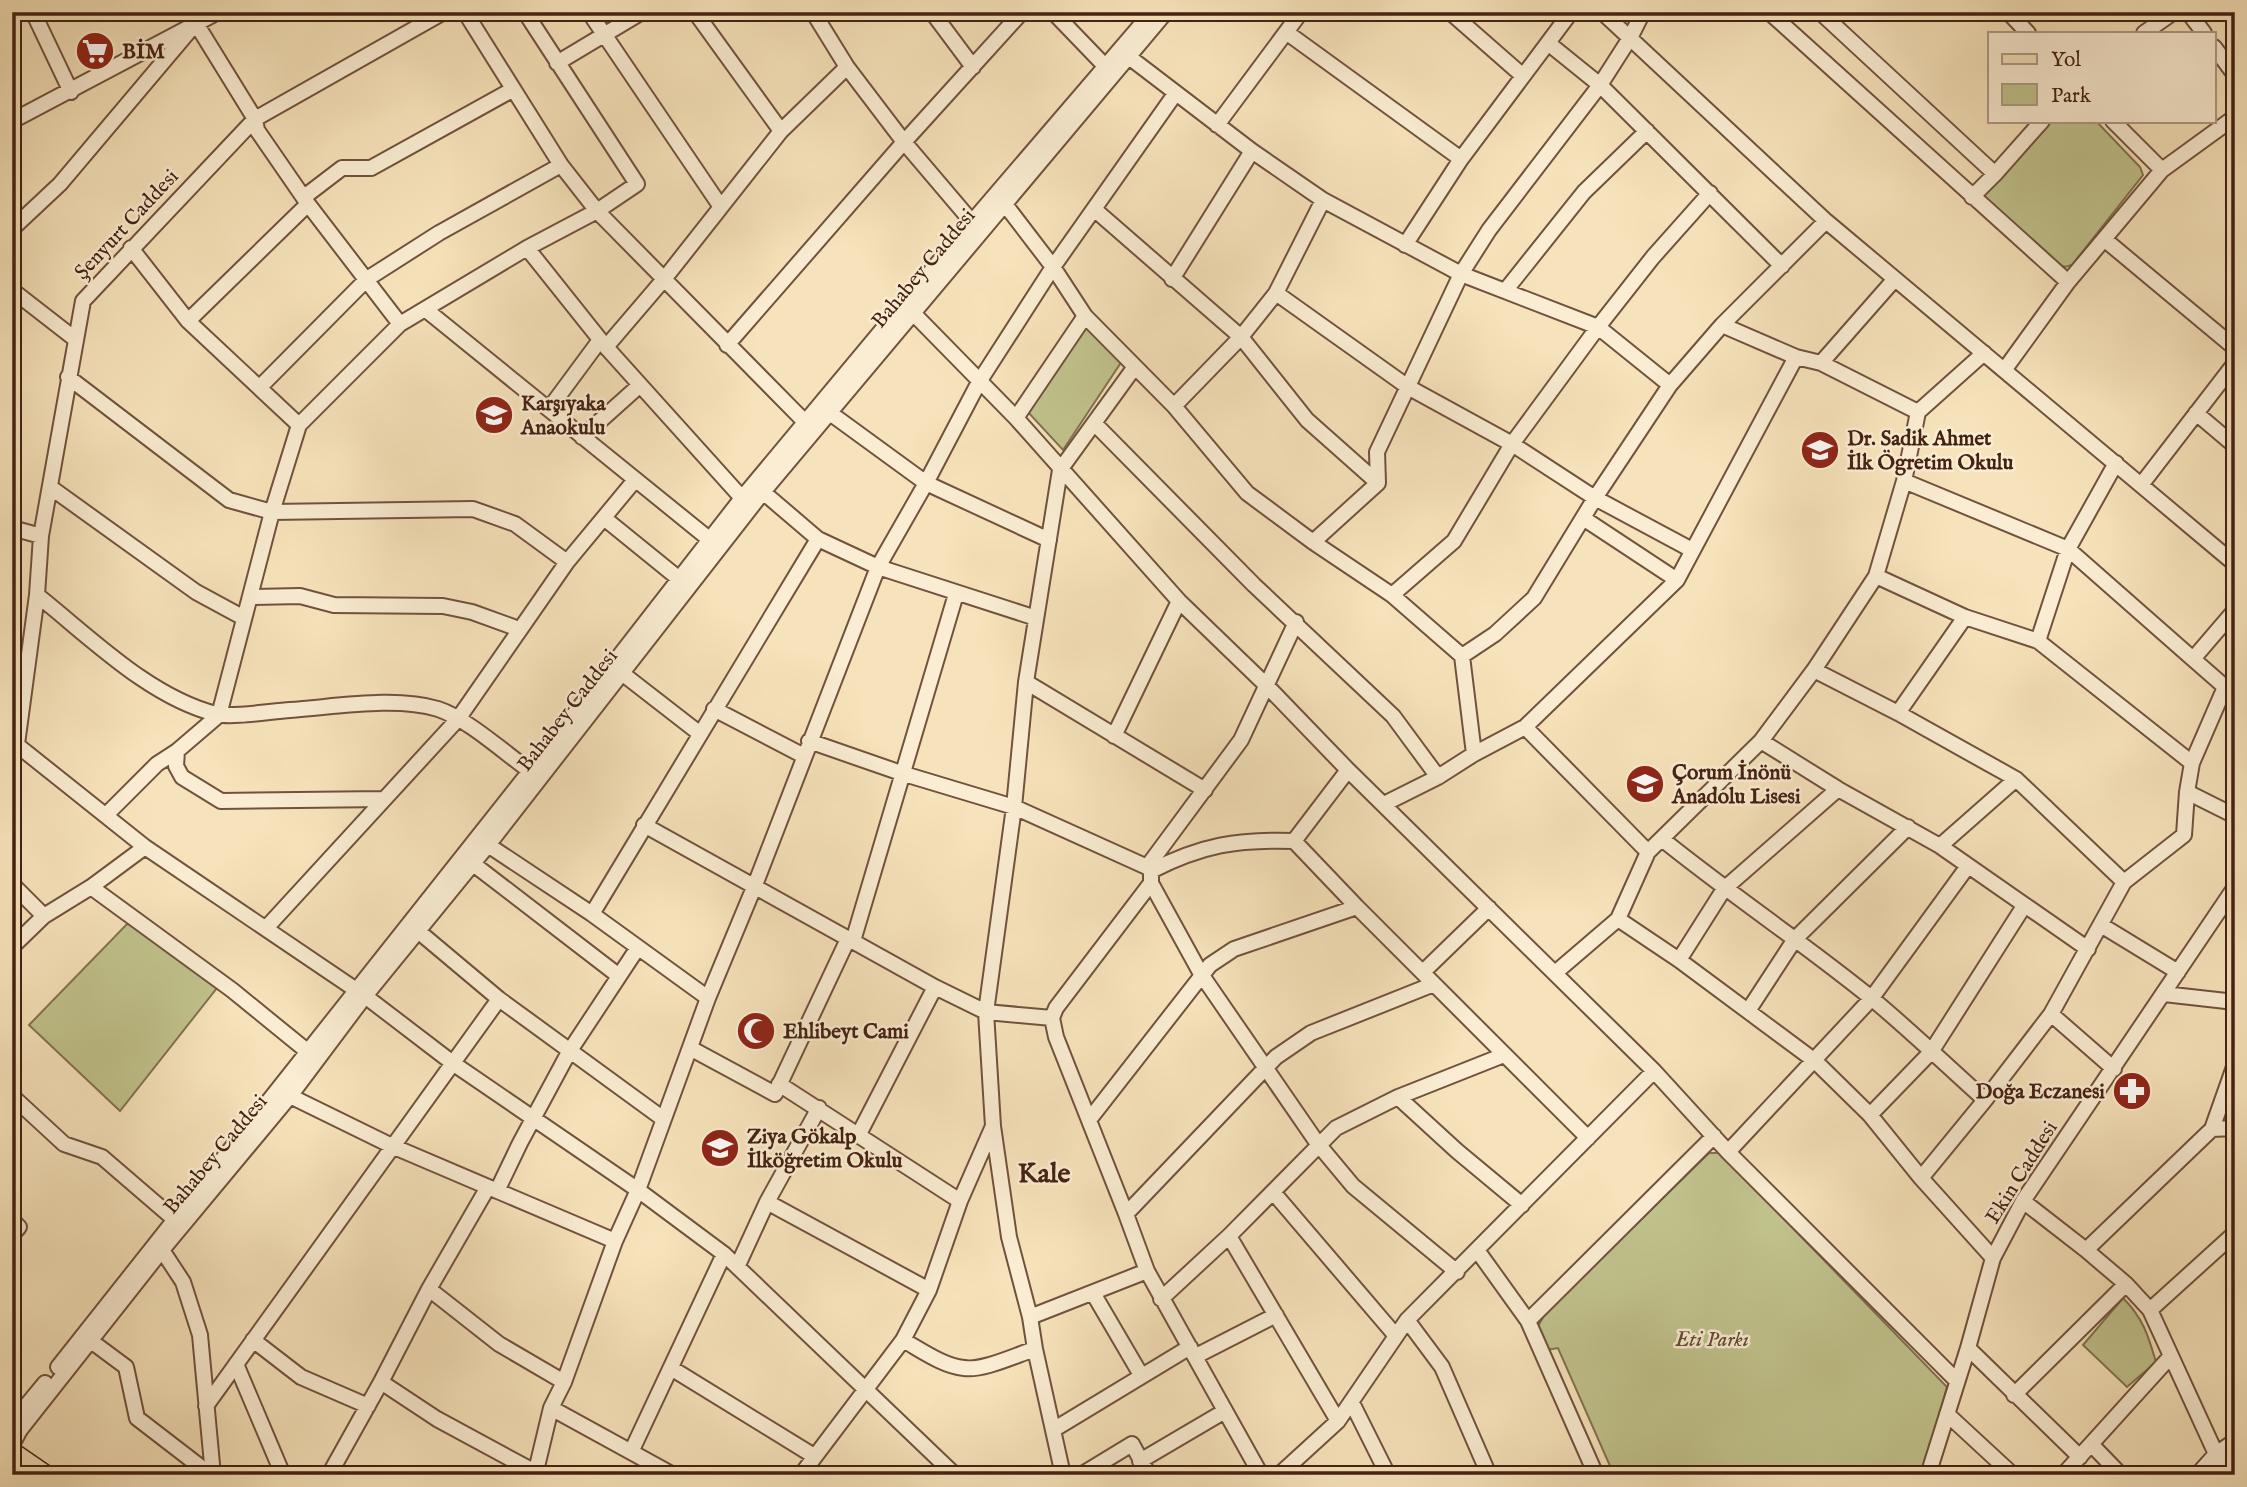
<svg xmlns="http://www.w3.org/2000/svg" width="2247" height="1487" font-family="'IM FELL English',serif">
  <style>
    .green { fill: #c1c38d; stroke: #827250; stroke-width: 2 }
    .lines { fill: none; stroke-linecap: round; stroke-linejoin: round }
    .minor-casing { stroke: #71523d; stroke-width: 18 }
    .major-casing { stroke: #442113; stroke-width: 21 }
    .minor { stroke: #faedd3; stroke-width: 14 }
    .major { stroke: #f7e3bb; stroke-width: 18 }
    .labels { text-anchor: middle; stroke-width: 5; stroke-linejoin: round; paint-order: stroke }
    .poi-label { font-size: 21px; font-weight: bold; fill: #442113; stroke: #faedd3; text-anchor: start }
    .street-label { font-size: 21px; fill: #442113; stroke: #faedd3 }
    .park-label { font-size: 21px; font-style: italic; fill: #634a32; stroke: #faedd3 }
    .district-label { font-size: 28px; font-weight: bold; fill: #442113; stroke: #faedd3 }
  </style>
  <rect width="100%" height="100%" fill="#f7e3bb"/>
  <filter id="stains"><feTurbulence type="fractalNoise" baseFrequency=".00286" numOctaves="4"/><feColorMatrix values="0 0 0 0 .2 0 0 0 0 .09 0 0 0 0 .02 0 0 0 .5 -.17"/></filter>
  <radialGradient id="worn" r=".72"><stop offset=".6" stop-color="#630" stop-opacity="0"/><stop offset="1" stop-color="#630" stop-opacity=".3"/></radialGradient>
  <path class="green" d="M2050,121h46l44,46 3,8 -71,90 -7,2 -8,-3 -75,-68z
    M1086,323l36,38 -59,89 -37,-40z
    M127,924l7,1 83,63 -97,123 -91,-86z
    M1709,1153h11l227,234 -24,88h-309l-56,-127 -11,2 -10,-22 9,-16z
    M2123,1298c20,20 25,37 33,64l-29,25 -44,-42z"/>
  <g class="lines">
    <g class="minor-casing">
      <path id="minor" d="M33,12l38,80
        M189,12l66,107 2,11 51,74 92,120
        M465,12l96,153 36,46 209,212
        M589,12l132,195
        M695,12l86,119
        M813,12l34,55 57,75 68,80
        M932,12l41,55
        M1053,12l53,55
        M1450,12l73,64
        M1602,12l224,209 409,343
        M1769,12l299,270
        M1820,12l175,162
        M2008,12l20,21
        M2188,12l16,21
        M1286,32l175,127
        M2144,33l30,-21
        M1548,43l52,42 182,181
        M2214,47l21,28
        M1129,57l123,94 71,49 138,74 137,53 72,58
        M557,63l85,-51
        M12,121l206,-109
        M2113,121l49,49
        M1217,125l84,-113
        M304,197l38,-29h29l141,-78
        M1972,197l23,-23 47,-53
        M1004,203l49,64 32,49 89,90 73,87 66,49 79,53 70,61 12,98
        M1094,209l147,128 66,83 71,63
        M12,229l48,-45 136,-161
        M2104,239l131,109
        M1405,245l56,-86 110,-147
        M131,248l57,73 111,104
        M527,248l79,99 136,151
        M1172,279l80,-128
        M12,290l63,49
        M1505,291l79,-99 63,-61
        M1276,293l132,94 104,57 83,54 97,52
        M425,309l284,230
        M913,313l103,105 163,183 88,85 81,84 306,301 74,81 229,229
        M188,321l120,-117
        M1722,325l74,32 25,6 97,49
        M727,345l177,-203 118,-130
        M606,347l59,-69 116,-147 66,-64
        M1821,363l73,-83
        M2005,369l63,-87 94,-112 73,-53
        M68,377l161,123 43,12 201,-3 42,15 52,38
        M260,387l107,-108 72,-46 122,-68
        M1174,406l67,-69 35,-44 47,-93
        M549,409l51,-69
        M830,413l96,70 123,57
        M2196,413l39,33
        M1016,418l69,-102
        M1095,424l159,161 139,131 45,61
        M582,437l58,-52
        M1904,481l164,68 125,110
        M2141,485l94,-122
        M50,487l146,105 48,26
        M763,492l55,47 60,28 158,51
        M604,518l74,60
        M1583,518l94,62
        M12,528l29,8
        M1313,542l65,-59 -1,-31 84,-178 28,-44 111,-145 30,-47 13,-26
        M1876,576l89,41 73,24 154,122
        M37,595c53,42 112,102 179,119 16,4 56,-3 74,-4 45,-3 105,-14 148,-1 28,9 67,44 92,62
        M1392,595l62,-54 58,-97 86,-117 55,-70 57,-64
        M251,597l49,-1 34,9 109,1 29,6 47,17
        M2038,641l30,-92 48,-86
        M1462,656l33,-22 39,-36 61,-100 75,-113 52,-60 104,-104
        M1814,670l84,43 118,66 108,103
        M623,674l76,59
        M1026,682l179,108
        M714,709l90,47
        M1898,713l67,-96
        M1525,727l123,125
        M1114,736l65,-135
        M12,741l133,106 220,149 89,68 184,126 86,64 231,221
        M809,741l92,32 113,34 133,60 4,4v12l50,91 117,170 35,42 104,86
        M1761,741l77,48 102,57 148,103
        M177,751l-1,15 6,11 39,24 163,-2
        M12,758l5,-14 20,-149 4,-59 42,-235 172,-182 189,-107
        M2187,792l48,24
        M1384,804l54,-27 36,-23 51,-27 152,-147 119,-223
        M106,815l51,-51 20,-13 42,-36 53,-203 27,-87 101,-101 127,-76 70,-37 40,-27 -112,-172
        M644,825l291,162 51,25 66,6
        M1662,839c68,55 140,103 208,158 40,33 77,69 115,103
        M1294,841l54,-71
        M488,845l104,69 116,84
        M1940,846l76,-67
        M472,863l147,113
        M1147,867l94,-127 55,-118
        M1151,871c51,-26 86,-32 143,-30l63,66 231,231
        M1151,883l-95,125 -4,10 4,19 70,177 21,57 114,204
        M12,884l32,32
        M91,887l141,103 75,61
        M592,914l226,-375
        M1618,919l61,41 136,101 55,54 51,63 72,80
        M2101,925l77,47
        M267,927l191,-208 109,-157 68,-82
        M418,931l81,68 163,119
        M853,941l103,-347
        M12,947l32,-31 47,-29 54,-40
        M1679,960l45,-71 114,-100
        M1423,972l66,-64
        M1555,973l63,-54 30,-67 113,-111 53,-71 62,-94 28,-95 14,-69 66,-59
        M2164,994l71,8
        M1748,1011l47,-72 113,-112
        M2051,1014l63,55
        M690,1048l85,46 73,-155
        M779,1084l181,117
        M12,1096l52,48 38,13 72,62
        M290,1096l102,50 223,95
        M1398,1097l59,54 65,54
        M1870,1115l61,-63 93,-146
        M1089,1120l121,-155 24,-16 123,-42
        M2212,1129l23,-65
        M859,1134l76,-147
        M1728,1152l143,-153 97,-133
        M1921,1178l64,-78 66,-86 73,-132 60,-47 3,-43 5,-29 33,-76 -32,-28 42,-49
        M497,1191l23,-48 49,-91 68,-103
        M1273,1192l123,144
        M2023,1201l63,49 40,34 24,26 66,144 14,21
        M767,1202l162,88
        M1126,1214l150,-157 35,-24 123,-49
        M12,1220l7,7 -7,8
        M1229,1236l109,185
        M162,1250l21,32 17,53 13,140
        M1477,1250l51,71 68,154
        M2086,1250l126,-121 23,-1
        M738,1265l29,-63 52,-94
        M429,1289l70,55 65,38
        M1093,1293l48,82
        M1161,1299l68,-63 107,-108 62,-31 106,-42
        M2150,1310l85,-77
        M1030,1317l117,-46
        M1407,1320l35,47 47,108
        M1528,1321l186,-185
        M253,1340l48,37 67,29
        M903,1340c18,10 40,26 61,28 19,3 52,-13 71,-19
        M91,1341l35,26 11,51 74,57
        M1968,1348l112,109
        M1196,1356l80,-41
        M236,1364l47,111
        M58,1367l472,-596 212,-273 230,-276 180,-210
        M671,1368l143,88
        M381,1382l56,37 98,53
        M2014,1395l112,-111
        M1352,1403l36,72
        M206,1406l293,-407
        M551,1408l122,67
        M1947,1414l66,61
        M12,1423l33,-40
        M1053,1430l137,-83
        M13,1443l7,-13 142,-180 128,-154 75,-100 123,-151 275,-353 403,-480
        M2091,1444l30,31
        M632,1450l92,-196
        M1140,1461l85,-50
        M329,1475l52,-93 48,-93 59,-102
        M535,1475l16,-67 13,-26 51,-141 23,-51 70,-192 47,-113 123,-318 48,-84 53,-101 74,-115 122,-173
        M801,1475l102,-135 26,-50 31,-89 33,-75
        M1063,1475l-28,-126 -5,-32 -21,-80 -16,-111 -7,-114 28,-205 12,-125 34,-212 74,-102
        M1081,1475l51,-31 17,31
        M1279,1475l59,-54 69,-101 247,-249
        M1928,1475l40,-127 25,-90 30,-57 212,-314
        M2063,1475l107,-118
        M2197,1475l19,-21 19,-13"/>
    </g>
    <g class="major-casing">
      <path id="major" d="M14,1453l32,22
        M12,1469l9,6"/>
    </g>
    <use href="#minor" class="minor"/>
    <use href="#major" class="major"/>
  </g>
  <defs>
    <g id="supermarket-disc" transform="scale(2.0125)"><circle r="9.5" fill="#8f2418" stroke="#faedd3"/><path d="M-6-5.5h2.5l.6 2H6L4.5 2H-2.5L-4.4-4H-6ZM-1.5 3.2a1.3 1.3 0 1 0 .1 0ZM3 3.2a1.3 1.3 0 1 0 .1 0Z" fill="#fff"/></g>
    <g id="school-disc" transform="scale(2.0125)"><circle r="9.5" fill="#8f2418" stroke="#faedd3"/><path d="M0-5L7-2L0 1L-7-2ZM-4 1L0 2.5L4 1V4Q0 6-4 4Z" fill="#fff"/></g>
    <g id="mosque-disc" transform="scale(2.0125)"><circle r="9.5" fill="#8f2418" stroke="#faedd3"/><path d="M3.5-4.9A6 6 0 1 0 3.5 4.9A5 5 0 1 1 3.5-4.9Z" fill="#fff"/></g>
    <g id="pharmacy-disc" transform="scale(2.0125)"><circle r="9.5" fill="#8f2418" stroke="#faedd3"/><path d="M-2-6h4v4h4v4h-4v4h-4v-4h-4v-4h4Z" fill="#fff"/></g>
  </defs>
  <g fill-rule="evenodd">
    <use href="#supermarket-disc" x="95" y="51"/>
    <use href="#school-disc" x="494" y="415"/>
    <use href="#school-disc" x="1820" y="450"/>
    <use href="#school-disc" x="1645" y="784"/>
    <use href="#mosque-disc" x="756" y="1031"/>
    <use href="#pharmacy-disc" x="2132" y="1091"/>
    <use href="#school-disc" x="720" y="1148"/>
  </g>
  <g class="labels">
    <g class="poi-label">
      <text x="122" y="58">BİM</text>
      <text x="521" y="410">Karşıyaka<tspan x="521" dy="24">Anaokulu</tspan></text>
      <text x="1847" y="445">Dr. Sadik Ahmet<tspan x="1847" dy="24">İlk Ögretim Okulu</tspan></text>
      <text x="1672" y="779">Çorum İnönü<tspan x="1672" dy="24">Anadolu Lisesi</tspan></text>
      <text x="783" y="1038">Ehlibeyt Cami</text>
      <text x="2105" y="1098" text-anchor="end">Doğa Eczanesi</text>
      <text x="747" y="1143">Ziya Gökalp<tspan x="747" dy="24">İlköğretim Okulu</tspan></text>
    </g>
    <g class="street-label">
      <text transform="translate(126 224) rotate(-47)" y="7">Şenyurt Caddesi</text>
      <text transform="translate(923 268) rotate(-50)" y="7">Bahabey Caddesi</text>
      <text transform="translate(567 710) rotate(-52)" y="7">Bahabey Caddesi</text>
      <text transform="translate(215 1154) rotate(-50)" y="7">Bahabey Caddesi</text>
      <text transform="translate(2021 1172) rotate(-58)" y="7">Ekin Caddesi</text>
    </g>
    <g class="park-label">
      <text x="1712" y="1346">Eti Parkı</text>
    </g>
    <g class="district-label">
      <text x="1044" y="1182">Kale</text>
    </g>
  </g>
  <rect width="2247" height="1487" fill="none" stroke="#f7e3bb" stroke-width="42"/>
  <rect x="14" y="14" width="2219" height="1459" fill="none" stroke="#442113" stroke-width="3.5"/>
  <rect x="21" y="21" width="2205" height="1445" fill="none" stroke="#442113" stroke-width="2"/>
  <rect x="1988" y="32" width="228" height="91" fill="#faedd3" stroke="#b19b86" stroke-width="2"/>
  <rect x="2002" y="54" width="35" height="10" fill="#f7e3bb" stroke="#b19b86" stroke-width="2"/>
  <text x="2051" y="66" font-size="21" fill="#442113">Yol</text>
  <rect x="2002" y="84" width="35" height="21" fill="#c1c38d" stroke="#b19b86" stroke-width="2"/>
  <text x="2051" y="102" font-size="21" fill="#442113">Park</text>
  <rect width="100%" height="100%" filter="url(#stains)"/>
  <rect width="100%" height="100%" fill="url(#worn)"/>
</svg>
